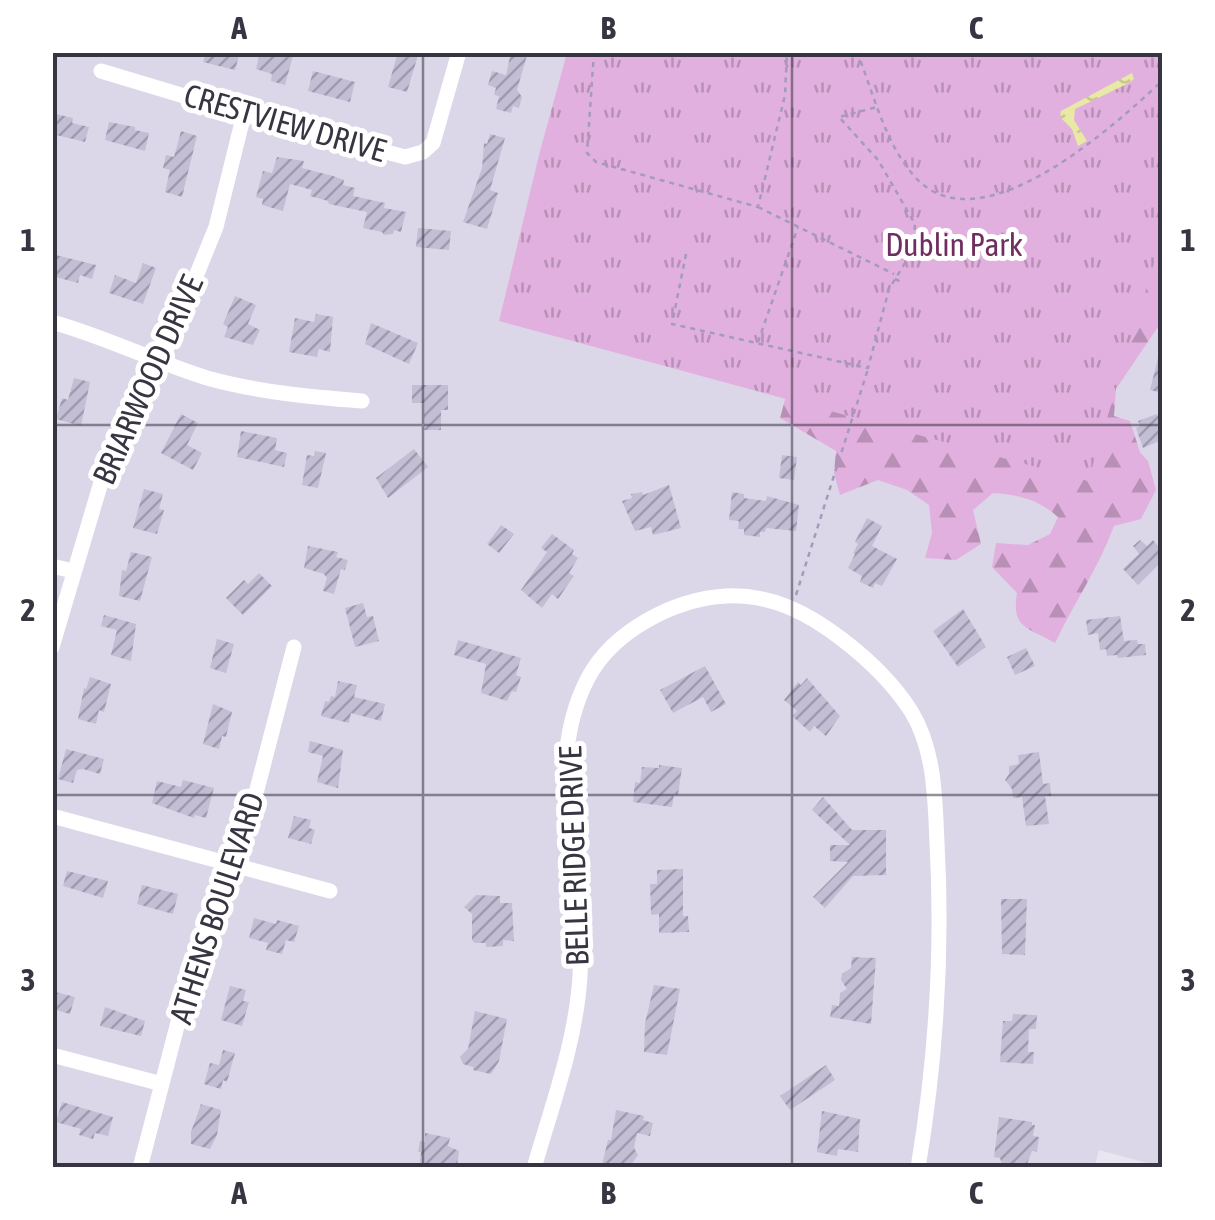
<svg xmlns="http://www.w3.org/2000/svg" width="1215" height="1220" font-family="'Asap Condensed',sans-serif">
  <style>
    .residential { fill: #dcd7e8 }
    .forest { fill: url(#forest-firs) }
    .park { fill: url(#park-tufts) }
    .water { fill: url(#water-ripples) }
    .building { fill: url(#building-hatch) }
    .lines { fill: none; stroke-linecap: round; stroke-linejoin: round }
    .path { stroke: #a49bbc; stroke-width: 2.5; stroke-dasharray: 5 5; stroke-linecap: butt }
    .street { stroke: #fff; stroke-width: 15 }
    .grid { fill: none; stroke: #383542; stroke-width: 2.5; stroke-opacity: 0.55 }
    .labels { text-anchor: middle; stroke-width: 10; stroke-linejoin: round; paint-order: stroke }
    .street-label { font-size: 32px; fill: #383542; stroke: #fff }
    .park-label { font-size: 32px; fill: #6f2e5f; stroke: #fff }
    .neatline { fill: none; stroke: #383542; stroke-width: 4 }
    .grid-label { font-size: 32px; text-anchor: middle; font-weight: bold; fill: #383542 }
  </style>
  <defs>
    <pattern id="forest-firs" width="22" height="20" patternUnits="userSpaceOnUse" patternTransform="scale(2.5)"><rect width="22" height="20" fill="#e2b0df"/><path d="M5 1l3.5 6h-7zM16 11l3.5 6h-7z" fill="#b890b6"/></pattern>
    <pattern id="park-tufts" width="24" height="20" patternUnits="userSpaceOnUse" patternTransform="scale(2.5)"><rect width="24" height="20" fill="#e2b0df"/><path d="M3 7l-1-3M5 7V3M7 7l1-3M15 17l-1-3M17 17v-4M19 17l1-3" fill="none" stroke="#b890b6"/></pattern>
    <pattern id="water-ripples" width="26" height="14" patternUnits="userSpaceOnUse" patternTransform="scale(2.5)"><rect width="26" height="14" fill="#e7e9a5"/><path d="M2 4q2-2 4 0t4 0M15 11q2-2 4 0t4 0" fill="none" stroke="#c7c88f"/></pattern>
    <pattern id="building-hatch" width="6" height="6" patternUnits="userSpaceOnUse" patternTransform="scale(2.5)"><rect width="6" height="6" fill="#c3bed4"/><path d="M-1 1l2-2M0 6l6-6M5 7l2-2" fill="none" stroke="#9f9bae"/></pattern>
  </defs>
  <rect width="100%" height="100%" fill="#e9e5f1"/>
  <path class="residential" d="M52,53h519l591,183v931l-63,-17 -5,18 -1041,-1z"/>
  <path class="forest" d="M1162,55v210l-2,6 2,50 -46,68 -2,27 16,5 10,31 8,9 8,29 -15,29 -27,7c-15,41 -40,77 -59,117 -27,-16 -44,-14 -38,-50l-25,-26 4,-24 32,2 22,-11 8,-17c-20,-18 -39,-22 -65,-24l-20,17 8,34 -25,16 -31,-2 7,-25 -3,-28 -22,-15 -29,-10 -38,15 -6,-22 2,-22 -56,-33 13,-47z"/>
  <path class="park" d="M567,53h595v184l-74,244 -589,-160 41,-170z"/>
  <path class="water" d="M1132,73l2,6 -5,4 -54,26 -1,11 13,21 -9,5 -6,-17 -12,-12 1,-6z"/>
  <path class="building" d="M206,52h34l-5,18 -32,-8z
    M260,52h34l-9,33 -14,-4 1,-7 -16,-5z
    M398,52h21l-12,40 -19,-5z
    M511,52h17l-11,38 5,7 -3,11 -6,-2 -2,7 -15,-4 3,-13 -5,-1 2,-7 -8,-3 4,-14 14,4z
    M313,71l42,11 -5,20 -42,-11z
    M52,113l21,5 -1,5 17,4 -4,15 -33,-8z
    M109,122l26,5v3l14,3 -4,18 -40,-11z
    M181,131l16,5 -15,61 -17,-5 5,-22 -7,-2 3,-13 8,2z
    M490,134l15,4 -15,52 8,3 -11,36 -24,-7 19,-54 2,-25 3,1z
    M277,157l27,4 -2,7 31,8 11,4 -1,5 12,3 -2,8 32,7 -1,5 22,4 -5,20 -7,-2 -1,4 -9,1 -2,-3 -19,-4 4,-16 -38,-8 -1,-3 -18,-5 2,-6 -22,-6 -7,27 -21,-6 1,-6 -7,-2 7,-26 9,2z
    M418,228l33,3 -2,19 -33,-3z
    M52,254l44,11 -4,14 -12,-4 -2,8 -26,-7z
    M143,263l13,5 -13,36 -34,-11 6,-18 21,8z
    M235,296l21,9 -8,19 12,6 -7,15 -29,-8 4,-10 -5,-3z
    M316,314l17,3 -3,35 -11,-3 -2,8 -28,-5 6,-34 19,4z
    M371,323l47,20 -9,21 -44,-20z
    M1159,354h3v39l-12,-3z
    M74,378l16,4 -9,44 -25,-7 6,-21 6,2z
    M412,385h36v25h-7v20h-17v-27h-12z
    M181,414l17,9 -11,22 15,8 -9,17 -32,-17z
    M1157,414l5,14v12l-19,8 -7,-20 4,-2 -2,-5z
    M241,431l36,7 -2,12 12,3 -3,14 -47,-10z
    M414,449l14,18 -40,31 -12,-20z
    M315,451l11,2 -8,35 -16,-3 5,-30 7,1z
    M782,455l15,2 -3,23 -15,-2z
    M669,485l12,43 -28,7 -2,-8 -16,4 -13,-30 10,-3 -1,-4 11,-2 1,3z
    M144,489l19,5 -4,15 5,1 -7,24 -24,-6z
    M732,492l12,2v4l22,3 1,-5 32,9 -3,26 -30,-3 -1,4h-5v5l-16,-2v-6h-6l1,-8 -10,-1z
    M867,518l15,8 -10,20 25,13 -15,27 -7,-3 -2,5 -13,-6 2,-6 -14,-8 7,-14 -2,-1 5,-9 -3,-2z
    M501,525l13,9 -15,19 -12,-9z
    M552,534l22,16 -2,4 6,4 -9,15 5,3 -16,23 -6,-5 -10,14 -21,-18 26,-38 -6,-4z
    M1140,540l7,6 6,-6 9,11v10l-24,24 -15,-16 16,-15 -6,-8z
    M308,546l30,6 -2,5 12,3 -3,10 -4,-1 -7,25 -11,-3 4,-13 -3,-4 -20,-6z
    M131,552l21,5 -12,44 -21,-5 3,-26 4,1z
    M259,573l13,13 -29,29 -17,-17 18,-18 4,4z
    M363,603l4,14 6,-1 6,25 -24,6 -10,-39z
    M963,609l23,38 -28,20 -25,-36z
    M104,615l32,9 -5,37 -20,-6 6,-25 -16,-4z
    M1120,616l4,25 13,-1 1,4h7l1,11 -28,3 -1,-3 -10,1 -1,-7 -6,1 -2,-17 -10,2 -2,-15z
    M217,639l17,5 -8,29 -16,-5z
    M458,640l63,18 -5,17 5,2 -5,15 -4,-1 -5,10 -26,-8 5,-29 -32,-9z
    M1026,648l9,18 -20,9 -8,-18z
    M705,666l21,38 -15,8 -8,-15 -30,16 -13,-23z
    M90,677l21,7 -7,28 -5,-2 -3,14 -18,-5 6,-31 2,1z
    M807,678l33,38 -14,20 -12,-10 -4,6 -18,-16 5,-5 -13,-11 14,-18 3,3z
    M338,681l19,4 -3,12 31,7 -4,17 -30,-8 -2,10 -28,-7 4,-15 4,1 2,-6 4,1z
    M213,704l19,8 -6,25 -4,-1 -3,13 -16,-5z
    M310,741l33,9 -5,38 -21,-6 6,-26 -15,-4z
    M66,749l38,10 -4,15 -17,-5 -6,1 -4,13 -15,-4z
    M1039,752l4,32 7,-1 1,13h-6l4,28 -23,2 -4,-29 -9,1 -1,-9 -7,-9 4,-6v-8l10,-2 -1,-9z
    M659,765l23,3 -4,27 -4,-1 -2,13 -39,-5 2,-20 5,1 2,-16 17,1z
    M183,780l31,8 -8,30 -11,-3 -1,3 -42,-15 5,-22 24,6z
    M823,797l29,33h34v45l-33,1 -28,32 -12,-11 35,-35 -18,-1v-16h20l-38,-35z
    M294,816l17,4 -2,8 6,2 -4,14 -23,-6z
    M683,869v47h5l1,16 -30,1v-19l-8,1 -1,-31h7v-14z
    M67,871l41,10 -5,17 -40,-12z
    M142,885l36,9 -5,20 -36,-10z
    M476,895l24,1v7h12l2,38 -11,-1v6l-17,1v-4h-11l-3,-3v-26l-8,-7z
    M1001,899h26l-2,56 -23,-1z
    M254,918l22,6 1,-4 22,6 -5,16 -8,-2 -4,14 -16,-4 2,-7 -19,-5z
    M852,957l24,1 -5,66 -41,-7 2,-12 7,1 1,-13 7,-4 -6,-9 1,-6 9,-6z
    M654,985l26,4 -13,66 -23,-3 1,-29z
    M230,986l16,4 -3,11 6,1 -7,24 -21,-6z
    M52,991l23,6 -5,17 -18,-5z
    M105,1007l40,14 -4,15 -41,-10z
    M475,1011l32,8 -8,42 -8,13 -18,-4v-3l-10,-3 -3,-7 8,-8z
    M1013,1014l24,1 -1,14h-7l-1,23h6l-1,12 -33,-2 3,-41h9z
    M223,1050l12,3 -8,29 -4,-2 -2,9 -17,-5 6,-21 9,2z
    M826,1065l9,15 -45,30 -10,-14z
    M62,1102l51,15 -5,19 -13,-3 -2,6 -14,-4 2,-6 -25,-7z
    M201,1104l20,6 -4,25 -7,14 -19,-5v-12z
    M616,1110l28,6 -1,4 10,3 -3,13 -13,-3 -3,15 4,7 -9,13 -27,-3 6,-25h3z
    M822,1111l38,8 -2,33 -20,-3 -1,7 -20,-4z
    M999,1117l33,5v3h3l-2,11 6,1 -2,15 -5,-1 -6,16 -23,1 -3,-10 -6,-1z
    M425,1133l25,5 -2,8 11,5 -2,17h-38l2,-16h-3l2,-11 5,1z"/>
  <g class="lines">
    <path class="path" d="M594,52l-7,101 9,9 162,45 27,-112 2,-43
      M857,52c17,42 27,90 58,125 65,72 200,-52 247,-96
      M758,207l136,67
      M686,254l-14,70 196,44 21,-79 24,-39 2,-26 -37,-64 -39,-43 38,-10
      M895,279l9,4
      M758,342l40,-115
      M796,595l72,-226"/>
    <path class="street" d="M101,71l143,43 161,43 18,-5 10,-9 26,-91
      M52,322c54,15 103,40 155,56 50,14 104,19 155,23
      M52,566l21,5
      M52,647l53,-178 57,-109 54,-133 28,-113
      M52,816l278,75
      M52,1055l110,29
      M140,1168l42,-161 72,-206 40,-154
      M534,1168c18,-63 42,-126 46,-192 6,-99 -41,-205 8,-298 25,-47 86,-79 138,-82 46,-2 82,17 117,44 26,20 50,43 68,71 24,39 24,88 26,132 6,109 -1,217 -19,325"/>
  </g>
  <path class="grid" d="M423,52v1116M792,52v1116M52,425h1110M52,795h1110"/>
  <g class="labels">
    <g class="street-label">
      <text transform="translate(285 123) rotate(16)" y="11">CRESTVIEW DRIVE</text>
      <text transform="translate(148 380) rotate(-66)" y="11">BRIARWOOD DRIVE</text>
      <text transform="translate(574 856) rotate(-92)" y="11">BELLE RIDGE DRIVE</text>
      <text transform="translate(217 908) rotate(-72)" y="11">ATHENS BOULEVARD</text>
    </g>
    <g class="park-label">
      <text x="954" y="256">Dublin Park</text>
    </g>
  </g>
  <rect width="1215" height="1220" fill="none" stroke="#ffffff" stroke-width="110"/>
  <rect x="55" y="55" width="1105" height="1110" class="neatline"/>
  <g class="grid-label">
    <text x="239" y="39">A</text>
    <text x="608" y="39">B</text>
    <text x="976" y="39">C</text>
    <text x="28" y="251">1</text>
    <text x="1188" y="251">1</text>
    <text x="28" y="621">2</text>
    <text x="1188" y="621">2</text>
    <text x="28" y="991">3</text>
    <text x="1188" y="991">3</text>
    <text x="239" y="1204">A</text>
    <text x="608" y="1204">B</text>
    <text x="976" y="1204">C</text>
  </g>
</svg>
